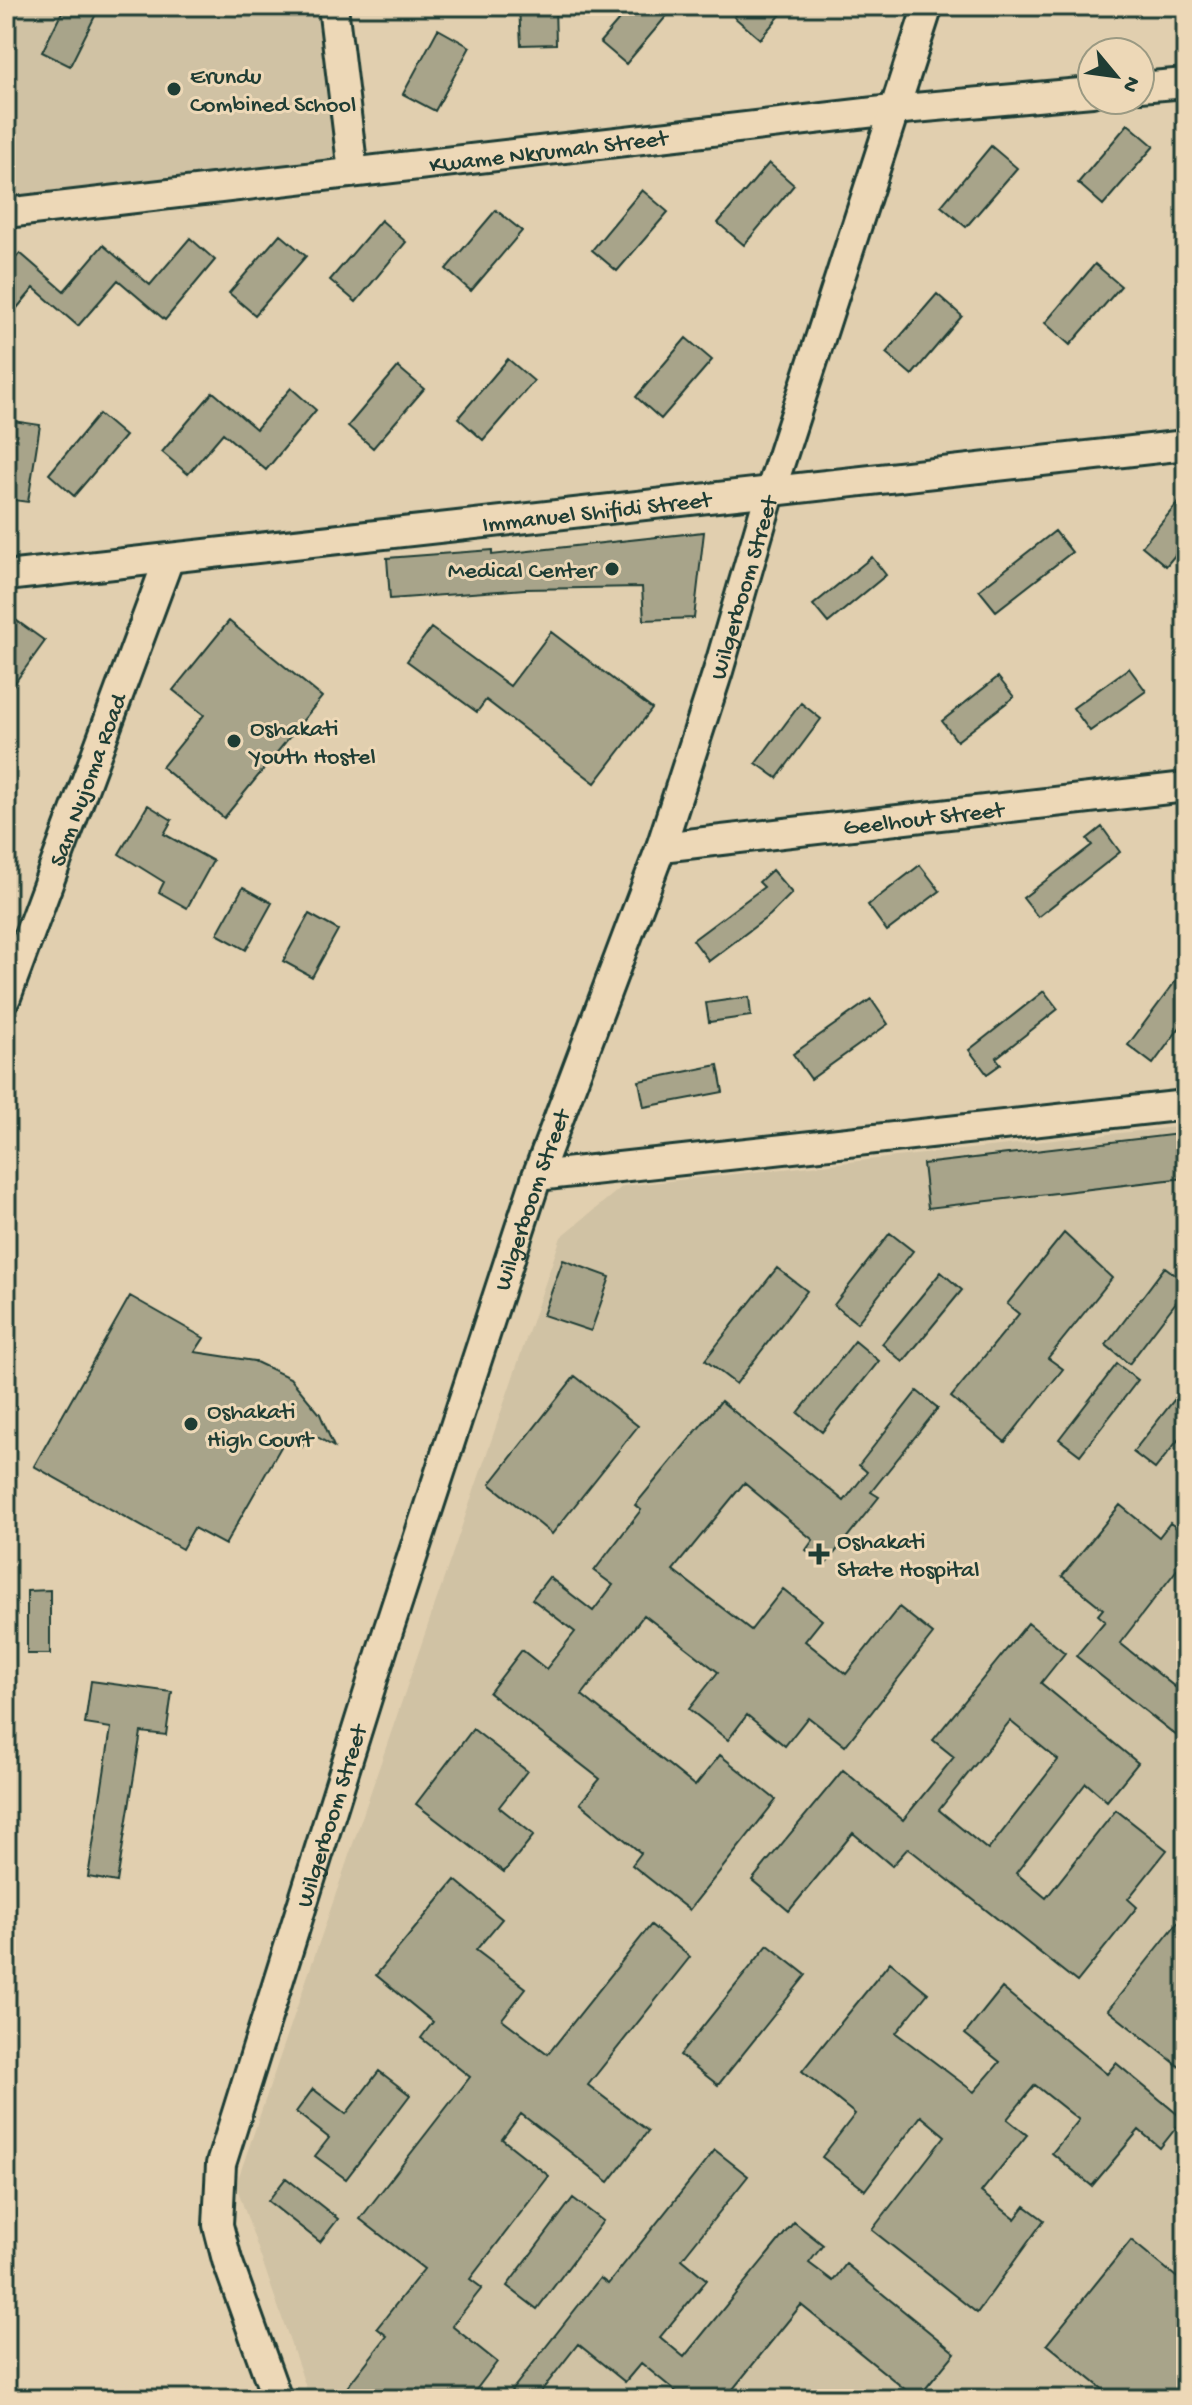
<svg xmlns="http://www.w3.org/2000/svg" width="1192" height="2405" font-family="'Gochi Hand',sans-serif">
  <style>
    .built { fill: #d0c2a4 }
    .building { fill: #a8a48a; stroke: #1f3d34; stroke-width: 2; fill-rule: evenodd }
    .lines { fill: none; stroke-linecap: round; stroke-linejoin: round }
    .minor-casing { stroke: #1f3d34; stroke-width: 34 }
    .minor { stroke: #edd8b7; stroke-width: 28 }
    .poi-dot { fill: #1f3d34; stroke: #edd8b7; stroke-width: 3 }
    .labels { text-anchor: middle; stroke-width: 6; stroke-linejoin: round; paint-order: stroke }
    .poi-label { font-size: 24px; fill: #1f3d34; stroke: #edd8b7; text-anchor: start }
    .street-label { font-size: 24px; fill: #1f3d34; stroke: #edd8b7 }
  </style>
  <rect width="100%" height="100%" fill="#e1cfaf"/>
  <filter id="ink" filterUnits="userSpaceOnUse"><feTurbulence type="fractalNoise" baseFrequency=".0125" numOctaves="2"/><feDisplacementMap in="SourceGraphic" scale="16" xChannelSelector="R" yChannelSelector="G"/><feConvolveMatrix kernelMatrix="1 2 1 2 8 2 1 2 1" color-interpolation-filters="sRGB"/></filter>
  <g filter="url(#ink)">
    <path class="built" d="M6,6h327l20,166 -347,40z
      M1186,1126v1273h-876l-74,-214 325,-948 62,-51z"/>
    <path class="building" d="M65,6h35l-30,60 -28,-14z
      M519,6h36l1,38 -35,1z
      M631,6h44l-49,58 -26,-22z
      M744,6h44l-28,33 -26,-22z
      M438,29l32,18 -35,64 -32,-17z
      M1128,124l26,22 -51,59 -25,-22z
      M991,146l26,22 -51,59 -25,-21z
      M769,163l25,22 -50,60 -26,-22z
      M642,190l26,22 -51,59 -25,-21z
      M496,210l26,21 -51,60 -25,-22z
      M381,220l25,22 -50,60 -26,-22z
      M280,234l26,22 -51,59 -26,-22z
      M190,238l25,22 -50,60 -47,-40 -40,46 -44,-38 -28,33v-52l14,-16 44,38 39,-46 47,40z
      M1095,264l26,22 -51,59 -25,-22z
      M937,294l25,22 -50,59 -26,-22z
      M686,338l26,22 -51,59 -25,-22z
      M508,359l26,22 -51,59 -25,-22z
      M398,367l26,22 -51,59 -25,-22z
      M291,388l25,22 -50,60 -43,-37 -35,41 -26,-22 51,-60 43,37z
      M99,414l26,22 -51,60 -25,-22z
      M6,420l34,5 -12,77 -22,-3z
      M1186,493v49l-20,24 -24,-20z
      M1055,531l17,21 -76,59 -17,-21z
      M704,532l-10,86 -50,2 -2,-33 -117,2 -135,10 -3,-41 105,-8v5z
      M872,557l14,18 -58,48 -15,-18z
      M13,618l32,23 -39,54v-68z
      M229,621l93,76 -98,121 -62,-51 42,-52 -31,-25z
      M431,628l79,58 41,-54 101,77 -57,74 -109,-83 -9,12 -70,-51z
      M1129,668l17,23 -56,40 -17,-23z
      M998,677l16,20 -57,44 -15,-20z
      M801,703l20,16 -44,59 -21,-15z
      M148,805l24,15 -8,14 49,27 -26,47 -28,-16 5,-10 -45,-28z
      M1102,827l18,25 -82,65 -15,-19 69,-53 -5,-6z
      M920,865l20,26 -53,40 -19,-26z
      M772,870l20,23 -22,22 -61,46 -16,-21 71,-53 -5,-5z
      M243,887l29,16 -26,47 -29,-16z
      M309,914l29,16 -26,47 -29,-16z
      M1186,967v52l-33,45 -25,-19z
      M1044,991l14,18 -62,49 5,6 -14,10 -18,-24z
      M749,997l2,19 -42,6 -3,-19z
      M871,999l17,25 -77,55 -18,-25z
      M718,1065l5,27 -79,15 -5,-26z
      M1179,1134l5,44 -256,30 -5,-44z
      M890,1233l23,18 -56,72 -23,-18z
      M1064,1233l48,45 -64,80 15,11 -58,73 -54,-45 68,-83 -12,-10z
      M563,1260l47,17 -19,54 -48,-16z
      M1165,1267l21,16v6l-57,75 -23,-19z
      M777,1268l30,23 -71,93 -31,-24z
      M941,1272l21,18 -59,72 -21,-18z
      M130,1296l74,42 -9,14 59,9 36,17 30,36 14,33 -23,-14 -9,14 -16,-9 -61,107 -31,-17 -12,21 -148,-83z
      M855,1341l24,20 -57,71 -24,-19z
      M1117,1364l21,16 -58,75 -21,-16z
      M575,1376l63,50 -86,108 -62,-50z
      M1186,1385v45l-31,39 -22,-17z
      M917,1391l21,17 -67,84 8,5 -54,68 -19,-15 7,-10 -69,-57 -71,87 78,60 32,-41 39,31 -17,21 41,33 53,-67 34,27 -88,112 -37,-29 -23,29 -38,-31 -19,25 -39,-31 29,-37 -74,-57 -62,80 113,91 25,-31 56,45 -87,110 -57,-45 9,-12 -61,-50 20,-24 -111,-86 33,-43 24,19 29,-37 -43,-33 17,-22 44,34 20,-26 -19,-14 47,-61 -6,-5 86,-104 123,100 23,-29 -8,-7z
      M1120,1505l39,32 11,-14 16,12v23l-66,85 55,44 11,-14v52l-9,11 -101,-80 29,-35 -7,-6 5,-6 -41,-33z
      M50,1590v64h-23v-63z
      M1028,1623l37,30 -24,30 97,80 -31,38 -21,-18 -70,90 30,25 70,-88 51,40 -39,49 9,8 -60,75 -169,-134 -16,18 -39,-33 -64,78 -37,-31 91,-110 60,50 51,-63 -21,-17zM1010,1721l48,39 -70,90 -49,-40z
      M91,1681l81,11 -6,43 -25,-3 -24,150 -29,-5 23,-149 -26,-4z
      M473,1729l54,42 -28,36 35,28 -30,37 -88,-68z
      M455,1880l47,39 -26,31 50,38 -24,31 46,35 103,-129 39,32 -102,128 60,46 -39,51 -88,-68 -19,25 47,37 -79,103 12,9 -30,38 45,36 -28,37h-131l49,-63 -10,-8 47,-59 -64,-50 110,-142 -49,-39 12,-16 -57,-47z
      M1186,1912v160l-78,-62z
      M768,1945l38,30 -88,110 -38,-30z
      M890,1962l38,31 -32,40 78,59 26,-30 -35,-28 37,-46 105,86 9,-11 67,56 -23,29 -21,-18 -47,56 -40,-33 27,-33 -44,-35 -28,34 20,16 -46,57 34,27 10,-13 19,14 -67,93 -105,-83 73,-94 -24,-20 -56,74 -43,-33 33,-43 -53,-43z
      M379,2071l31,24 -64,84 -31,-23 14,-18 -33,-26 17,-23 33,25z
      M715,2150l33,26 -66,83 25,21 -47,57 24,20 110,-135 29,23 -14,18 24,18 13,-17 109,89 -38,46 -116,-94 -76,94h-40l-44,-36 -16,19 -47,-38 -43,55h-30l95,-121 8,6z
      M286,2178l52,41 -18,23 -52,-41z
      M573,2198l30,23 -66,88 -30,-23z
      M1131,2240l55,45v114h-86l6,-7 -59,-48z"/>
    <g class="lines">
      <g class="minor-casing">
        <g id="minor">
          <path d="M333,6l20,166"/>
          <path d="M1140,87l46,-4"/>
          <path id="s1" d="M6,213l886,-103 200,-18"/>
          <path id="s2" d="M6,576l1180,-131"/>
          <path id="s3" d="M661,847l525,-60"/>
          <path id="s4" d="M6,997l162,-436"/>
          <path d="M537,1176l649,-71"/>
          <path id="s5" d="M277,2399l-50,-139 -9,-35 3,-61 167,-533 149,-455 124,-329 57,-176 52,-178 158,-487"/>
        </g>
      </g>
      <use href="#minor" class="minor"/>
    </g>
  </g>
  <g class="poi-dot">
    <circle cx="174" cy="89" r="8"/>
    <circle cx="612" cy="569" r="8"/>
    <circle cx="234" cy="741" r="8"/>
    <circle cx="191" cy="1424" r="8"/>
    <path d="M815 1542h8v8h8v8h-8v8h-8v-8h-8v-8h8z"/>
  </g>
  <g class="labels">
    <g class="poi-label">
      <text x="190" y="83">Erundu<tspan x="190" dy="28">Combined School</tspan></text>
      <text x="596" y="577" text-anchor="end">Medical Center</text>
      <text x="250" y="735">Oshakati<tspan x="250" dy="28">Youth Hostel</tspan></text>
      <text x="207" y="1418">Oshakati<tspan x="207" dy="28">High Court</tspan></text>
      <text x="837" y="1548">Oshakati<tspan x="837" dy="28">State Hospital</tspan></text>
    </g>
    <g class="street-label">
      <text dy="8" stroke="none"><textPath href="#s1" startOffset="546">Kwame Nkrumah Street</textPath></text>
      <text dy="8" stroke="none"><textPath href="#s2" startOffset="594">Immanuel Shifidi Street</textPath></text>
      <text dy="8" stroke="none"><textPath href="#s5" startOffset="1906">Wilgerboom Street</textPath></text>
      <text dy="8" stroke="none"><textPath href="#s4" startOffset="232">Sam Nujoma Road</textPath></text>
      <text dy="8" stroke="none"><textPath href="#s3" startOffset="264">Geelhout Street</textPath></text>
      <text dy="8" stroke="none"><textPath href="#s5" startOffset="1258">Wilgerboom Street</textPath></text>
      <text dy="8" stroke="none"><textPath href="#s5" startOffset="610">Wilgerboom Street</textPath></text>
    </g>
  </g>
  <rect width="1192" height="2405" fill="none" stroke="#edd8b7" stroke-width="32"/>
  <rect x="16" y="16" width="1160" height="2373" fill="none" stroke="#1f3d34" stroke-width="3" filter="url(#ink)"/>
  <g transform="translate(1116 76) rotate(119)"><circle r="38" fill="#edd8b7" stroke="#9b9a83" stroke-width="2"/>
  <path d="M0-6L14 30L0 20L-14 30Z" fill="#1f3d34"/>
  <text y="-12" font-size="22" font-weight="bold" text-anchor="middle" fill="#1f3d34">N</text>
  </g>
</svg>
